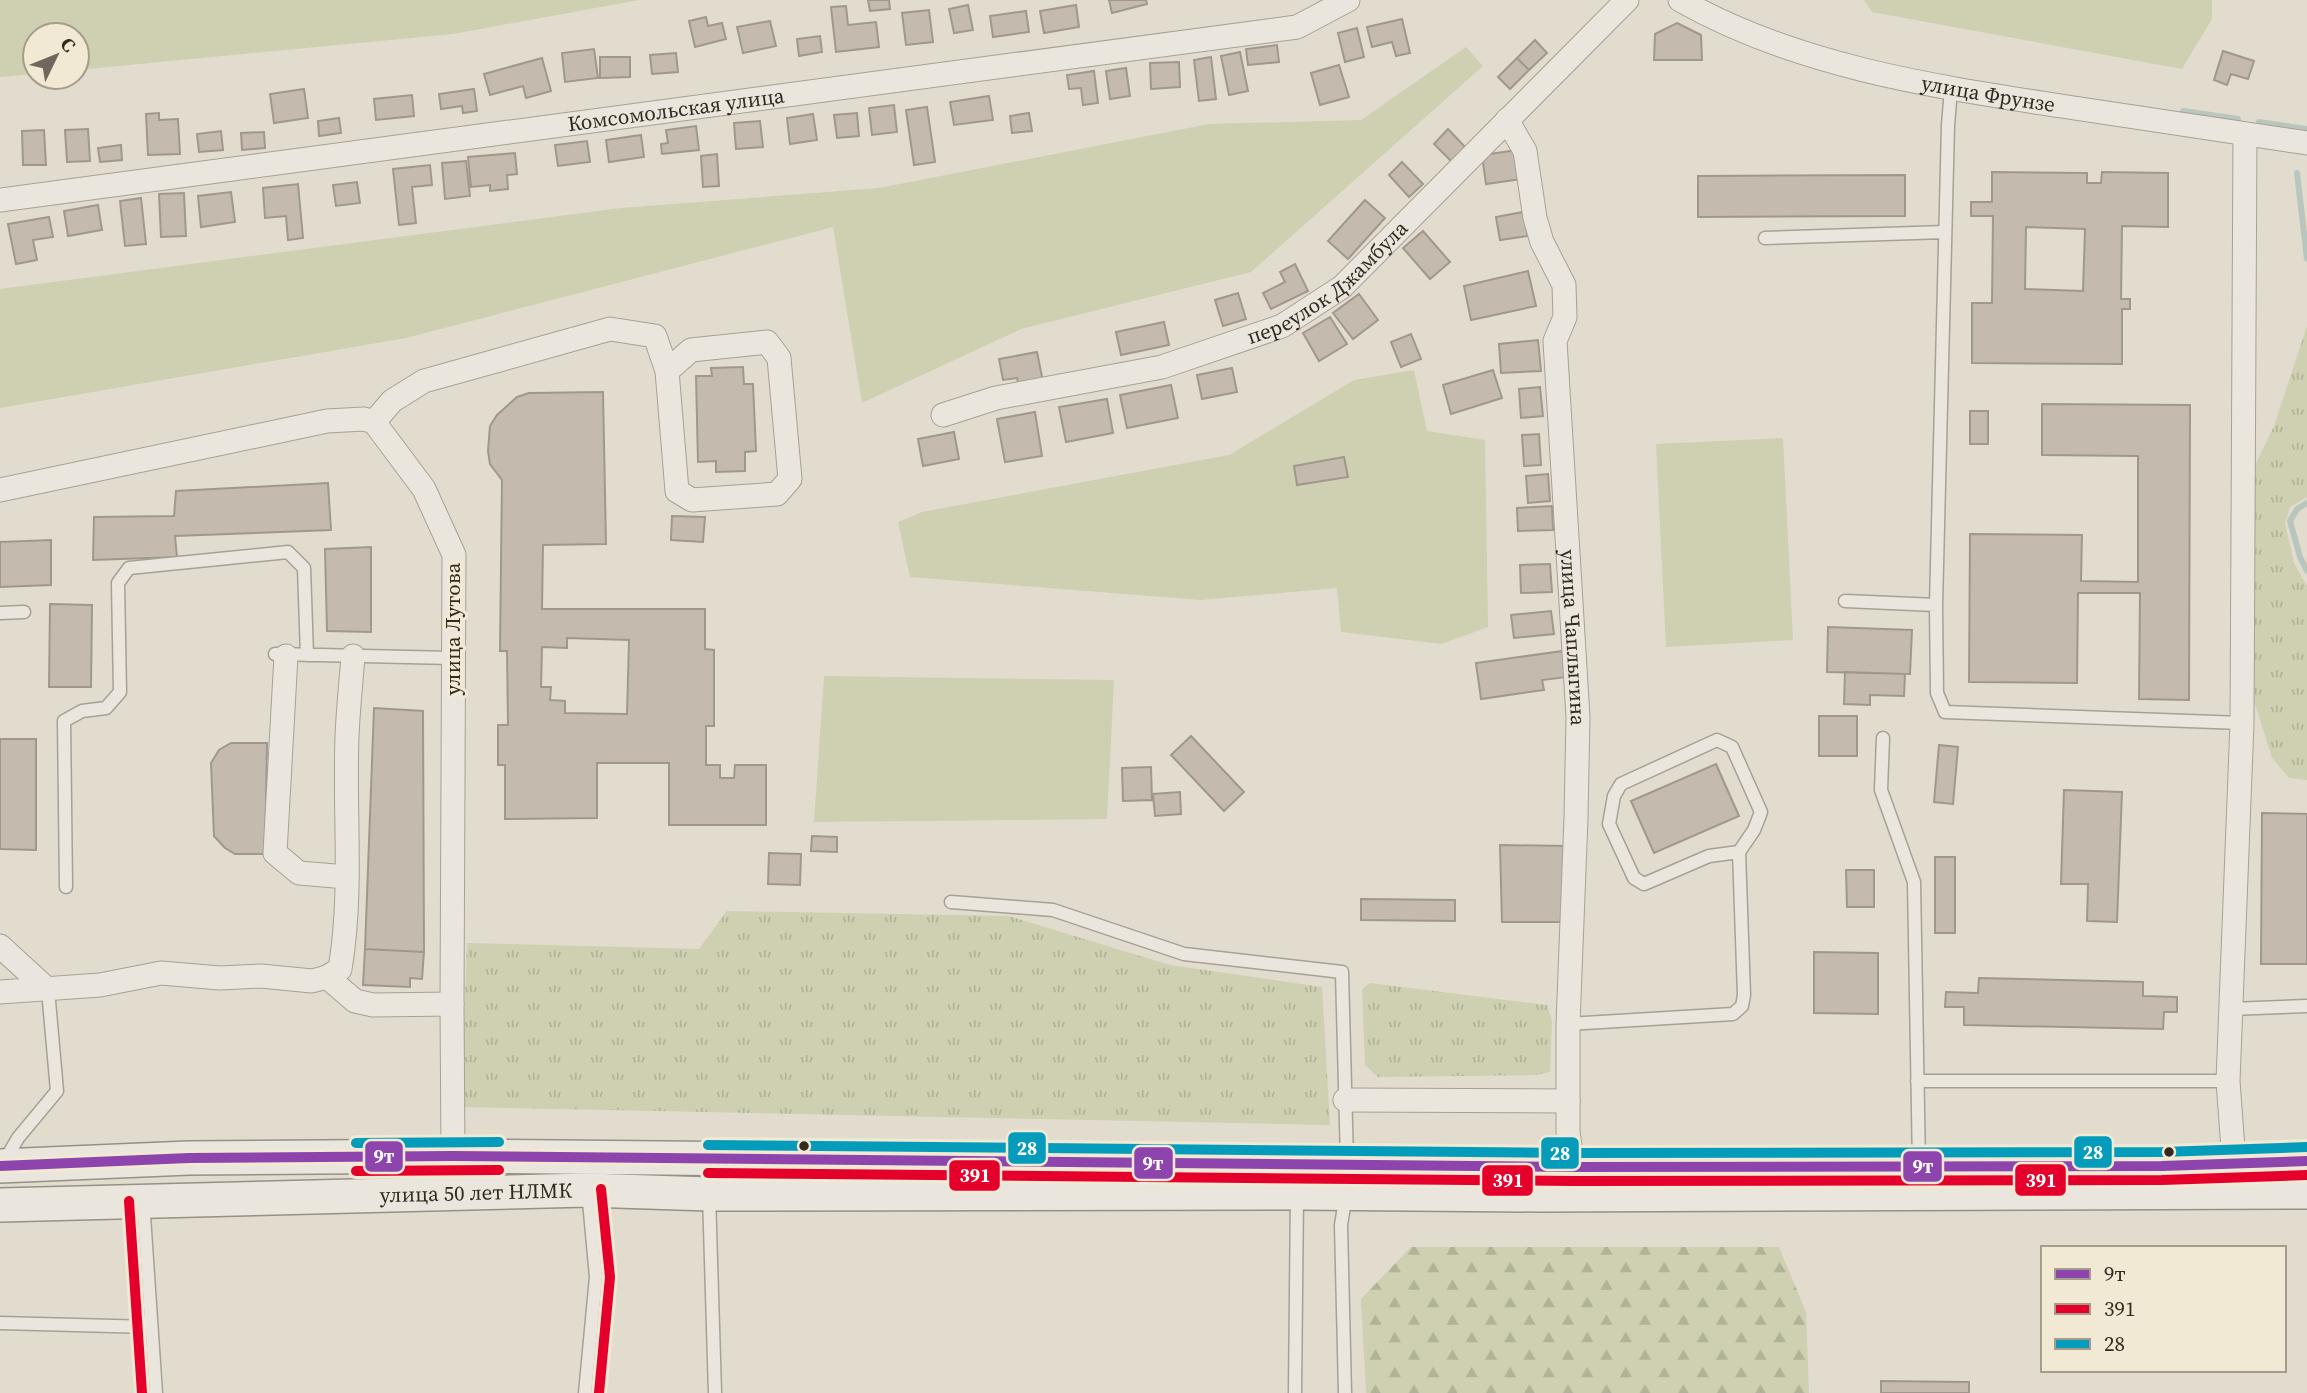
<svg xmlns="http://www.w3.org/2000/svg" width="2307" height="1393" font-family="'Source Serif 4',serif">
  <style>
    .grass { fill: url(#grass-tufts) }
    .forest { fill: url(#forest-firs) }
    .garden { fill: #ced0b1 }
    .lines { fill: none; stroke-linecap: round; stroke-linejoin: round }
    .stream { stroke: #b8c6bd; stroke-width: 6 }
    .building { fill: #c4bbae; stroke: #a0988d; stroke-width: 2; fill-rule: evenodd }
    .lane-casing { stroke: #a6a196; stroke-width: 15 }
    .street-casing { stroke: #a6a196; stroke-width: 25 }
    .secondary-casing { stroke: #969086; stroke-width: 36 }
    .lane { stroke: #eae6de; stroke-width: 12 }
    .street { stroke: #eae6de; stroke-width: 23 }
    .secondary { stroke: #eae6de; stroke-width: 33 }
    .bus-1-casing { stroke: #f1e9d3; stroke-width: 16 }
    .bus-2-casing { stroke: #f1e9d3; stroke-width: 16 }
    .bus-3-casing { stroke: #f1e9d3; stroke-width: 16 }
    .bus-1 { stroke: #8e44ad; stroke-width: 10 }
    .bus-2 { stroke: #e4002b; stroke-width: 10 }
    .bus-3 { stroke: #059cbc; stroke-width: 10 }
    .bus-dot { fill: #33291f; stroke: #f1e9d3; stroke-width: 2.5 }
    .labels { text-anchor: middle; stroke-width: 6; stroke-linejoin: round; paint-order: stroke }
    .street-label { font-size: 21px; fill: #33291f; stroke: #f1e9d3 }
    .line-badge { stroke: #f1e9d3; stroke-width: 2.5 }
    .badge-label { font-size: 19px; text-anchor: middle; font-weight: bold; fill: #fff }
  </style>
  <defs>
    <pattern id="grass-tufts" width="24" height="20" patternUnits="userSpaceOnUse" patternTransform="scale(1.75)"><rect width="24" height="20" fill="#ced0b1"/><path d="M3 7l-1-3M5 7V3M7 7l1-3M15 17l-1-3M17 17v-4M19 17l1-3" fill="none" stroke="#b1b398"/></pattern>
    <pattern id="forest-firs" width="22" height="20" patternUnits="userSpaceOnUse" patternTransform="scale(1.75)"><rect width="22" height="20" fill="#ced0b1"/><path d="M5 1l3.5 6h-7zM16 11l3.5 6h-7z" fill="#b1b398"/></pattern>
  </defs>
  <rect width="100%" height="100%" fill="#e1dccd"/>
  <path class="grass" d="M2307,326v171l-17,10 -5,16 9,40 13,23v194l-18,-2 -17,-20 -17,-54 -5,-34v-194l24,-50z
    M727,911l282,5 161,49 152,22 8,138 -869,-18 6,-164 232,6z
    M1370,983l177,22 5,16 -2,51 -14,3 -158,2 -13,-12 -3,-76z"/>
  <path class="forest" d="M1411,1247h368l27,65 3,81h-443l-5,-94z"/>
  <path class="garden" d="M0,0h639l-186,34 -376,36v-35h-42v39l-35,3z
    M1864,0h348v19l-30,50 -310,-57z
    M1466,47l17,19 -232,206 -230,57 -159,74 -29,-176 -427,111 -406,70v-119l621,-81 258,-20 330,-64 152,-4z
    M1414,370l13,61 58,9 3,187 -46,17 -101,-12 -4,-44 -136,12 -291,-23 -12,-55 24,-10 307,-57 125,-75z
    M1783,438l10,202 -127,7 -10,-203z
    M824,676l290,4 -7,139 -293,3z"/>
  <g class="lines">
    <path class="stream" d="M2183,111l55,8
      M2259,122l48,7
      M2297,173l10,86
      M2307,503l-10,6 -7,12 10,36 7,14"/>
  </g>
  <path class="building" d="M868,0h21l1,9 -20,2z
    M1109,0h37l1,4 -35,9z
    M968,5l5,25 -19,3 -5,-24z
    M1076,5l3,22 -35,6 -4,-22z
    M846,6l2,19 28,-3 3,25 -43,5 -5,-45z
    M929,10l4,32 -27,3 -4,-32z
    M1026,11l3,21 -36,5 -3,-21z
    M706,17l2,9 14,-3 4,16 -31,8 -6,-26z
    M1402,19l8,34 -14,3 -4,-14 -20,5 -5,-20z
    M770,21l6,25 -33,7 -6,-26z
    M1677,23l24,12 1,25h-48l1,-26z
    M1357,28l7,29 -19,5 -7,-29z
    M820,36l2,16 -23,4 -2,-17z
    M1535,40l12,13 -18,17 -12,-12z
    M1277,45l2,17 -31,3 -2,-16z
    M594,49l4,29 -33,4 -3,-29z
    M2223,51l31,10 -6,18 -17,-5 -4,11 -13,-5z
    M1240,52l8,39 -19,4 -8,-39z
    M676,53l2,19 -26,2 -2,-19z
    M600,57h30v20l-30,1z
    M1211,57l5,42 -17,2 -5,-41z
    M542,58l9,33 -25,7 -3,-12 -33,9 -6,-21z
    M1517,58l12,12 -19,19 -12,-12z
    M1179,62l1,25 -29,2 -1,-26z
    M1339,65l10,32 -29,8 -9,-32z
    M1126,68l4,28 -20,3 -4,-28z
    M1094,71l4,32 -15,2 -2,-17 -12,1 -2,-14z
    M304,89l4,29 -34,5 -4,-29z
    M474,89l3,22 -14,2 -1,-7 -21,3 -2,-15z
    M412,95l2,21 -38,4 -2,-21z
    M989,96l4,24 -39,5 -4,-23z
    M894,105l3,27 -25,3 -3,-27z
    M927,107l8,55 -21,3 -8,-55z
    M159,113v7l19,-1 2,35 -32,1 -2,-41z
    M857,113l2,23 -22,2 -3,-23z
    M1029,113l3,18 -20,2 -2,-17z
    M813,114l4,26 -27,4 -3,-26z
    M339,118l2,15 -22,3 -1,-15z
    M760,121l3,26 -27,2 -2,-26z
    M696,126l3,24 -37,4 -1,-10 7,-1 -2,-13z
    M88,129l2,32 -23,1 -2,-32z
    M1448,129l19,20 -14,14 -19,-19z
    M44,130l2,35h-23l-1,-34z
    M221,131l2,19 -24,2 -2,-18z
    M264,132l1,16 -23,2 -1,-17z
    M641,135l3,22 -35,5 -3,-22z
    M587,141l3,21 -32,4 -3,-21z
    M121,145l1,15 -22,2 -2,-14z
    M1518,150l4,29 -36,5 -4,-29z
    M515,153l2,21 -10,1 1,14 -18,2v-6l-19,2 -3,-30z
    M717,154l2,32 -16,1 -2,-31z
    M466,161l4,35 -25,3 -3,-36z
    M1402,162l21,22 -14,13 -20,-22z
    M430,165l2,20 -20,2 4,36 -17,2 -6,-56z
    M1992,172l95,1v10h14l1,-11 66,1v54l-46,-1 -1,73h9v10h-8v55l-150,-1v-60h20l1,-87h-22v-14h21zM2026,227l59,2 -2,62 -58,-2z
    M1905,175v41l-207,1v-41z
    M357,182l3,21 -24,3 -3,-21z
    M298,184l5,54 -15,2 -2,-24 -21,2 -2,-30z
    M231,192l4,30 -34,5 -3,-31z
    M184,193l2,43 -25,1 -2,-43z
    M141,198l5,46 -21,2 -5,-45z
    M1365,200l20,18 -37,41 -20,-18z
    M98,205l4,25 -34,6 -4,-25z
    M1523,212l5,24 -28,4 -4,-23z
    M49,217l4,20 -20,3 4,20 -21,4 -8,-40z
    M1423,231l27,31 -20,17 -27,-31z
    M1295,264l13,27 -37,18 -8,-16 22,-11 -5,-10z
    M1528,271l8,35 -65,14 -7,-34z
    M1238,293l8,26 -23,7 -8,-26z
    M1359,294l19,26 -25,19 -20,-26z
    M1330,317l17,27 -28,17 -16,-28z
    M1164,322l5,23 -48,10 -5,-23z
    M1411,334l10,25 -20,8 -10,-25z
    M1538,340l3,31 -40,2 -2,-29z
    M1037,352l6,30 -24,5 -2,-9 -14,2 -4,-21z
    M743,367l1,17h9l3,67 -11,1v19l-29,1v-11l-18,1 -2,-86h16l-1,-8z
    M1232,368l5,24 -35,7 -5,-24z
    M1493,370l9,28 -51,16 -8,-29z
    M1171,385l7,33 -51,10 -7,-33z
    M1540,387l3,29 -22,2 -2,-29z
    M603,392l3,152 -63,1 -1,64h163v40l9,1v76h-8v39h14v13h14l1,-13h31v60h-97v-62h-72v55l-92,1v-54h-7v-40h10l-1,-74h-7l2,-171 -12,-16 -2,-13 2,-25 7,-11 20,-18 12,-4zM567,638l62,2 -2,74 -62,-1v-12l-15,-1 1,-13h-10l1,-40 25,1z
    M1107,399l6,34 -47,9 -7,-35z
    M2042,404l148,1 -1,295 -50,-1 1,-106h-62l-1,90 -108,-1 1,-148 112,1 -1,46 57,1v-126l-96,-1z
    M1970,411h18v33h-18z
    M1035,412l7,44 -37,6 -8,-43z
    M954,432l5,27 -36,7 -5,-27z
    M1539,434l2,31 -17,1 -2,-31z
    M1344,457l4,20 -51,8 -3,-19z
    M1548,474l2,27 -22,2 -2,-27z
    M328,483l3,47 -156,6 2,21 -84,3 1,-43 80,-1 2,-25z
    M1552,506l1,24 -35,1 -1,-23z
    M672,516l33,1 -2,25 -32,-2z
    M51,540v45l-51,2v-45z
    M371,547v85l-44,-1 -2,-82z
    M1550,564l2,28 -31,1 -1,-28z
    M50,604l42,1 -1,82h-42z
    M1551,611l3,23 -40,4 -3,-23z
    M1828,627l84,3 -2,44 -83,-2z
    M1563,651l4,26 -25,3 2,10 -63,9 -5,-36z
    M1845,672l60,2 -1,22 -34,-1v10l-26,-1z
    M374,708l49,3 1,241 -59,-3z
    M1819,716h38v40h-38z
    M1191,736l53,56 -20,19 -53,-56z
    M0,739h36v111l-36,-1z
    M231,743h36l-2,111h-30l-10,-6 -11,-12 -3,-73 8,-13z
    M1939,745l19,2 -5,57 -19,-2z
    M1716,764l23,52 -85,37 -23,-52z
    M1151,767l1,33 -29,1 -1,-33z
    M2064,790l58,2 -5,130 -30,-1 1,-37h-27z
    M1180,792l1,22 -26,2 -2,-22z
    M2262,813l45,1v150h-46z
    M812,836l25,1v15l-26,-1z
    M1500,845l65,1 -2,76h-61z
    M769,853l32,1 -1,31 -32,-1z
    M1935,857h20v76h-20z
    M1846,870h28v37h-27z
    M1361,899l94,1v21l-94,-1z
    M365,949l59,3 -2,27 -12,-1v9l-47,-2z
    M1814,952l64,1v61l-64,-1z
    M1979,978l164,4v14l34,1v15h-13l-1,17 -199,-4v-18h-19l1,-15 32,1z
    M1881,1381l88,1v11h-88z"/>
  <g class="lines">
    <g class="lane-casing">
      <path id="lane" d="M1765,238l180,-6
        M1845,601l91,4 1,88 8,19 297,11
        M1936,605l12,-480 3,-36
        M0,613l24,-1
        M275,654l177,4
        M1883,738l-2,52 33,92 5,284
        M66,887l-2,-166 18,-10 24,-3 14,-16 -2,-109 11,-15 159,-16 16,16 3,87
        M951,902l102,8 131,44 158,18 5,190
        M2231,1009l76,-3
        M1568,1024l165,-10 9,-8 2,-11 -5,-143 15,-22 7,-18 -29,-65 -15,-7 -96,44 -7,12 -5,28 25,54 10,6 65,-28 30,-4
        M1917,1081h311
        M4,1162l14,-24 39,-47 -9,-101
        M709,1194l6,199
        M143,1201l13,192
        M0,1323l151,4
        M585,1393l11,-116 -8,-86
        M1295,1393l2,-199
        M1345,1393l-4,-168 5,-31"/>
    </g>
    <g class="street-casing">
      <g id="street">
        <path id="s1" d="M1680,0c116,66 251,86 381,106 82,12 164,25 246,37"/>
        <path id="s2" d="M1507,120l18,31 10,67 7,24 22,43 1,32 -10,24 23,376 -2,101 -8,206v108l5,35"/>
        <path id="s3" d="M0,200l1297,-173 51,-27"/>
        <path id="s4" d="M943,415l53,-17 166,-31 120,-41 60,-39 285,-287"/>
        <path d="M374,422l18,-21 32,-20 186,-52 45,7 12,35 10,120 15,9 85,-6 13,-15 -11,-121 -12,-16 -76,8 -24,21"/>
        <path d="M0,490l327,-69 37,-2 10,3 50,67 30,66 -2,449 1,152"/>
        <path d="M286,656l-11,197 24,20 48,4"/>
        <path d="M0,946l48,44"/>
        <path d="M327,977l28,24 18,4 79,-1"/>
        <path d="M0,992l100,-7 61,-12 59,5 41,-2 51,5 15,-4 13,-8c13,-77 4,-155 7,-232 1,-27 4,-54 6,-81"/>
        <path d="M1345,1100l223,1"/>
        <path d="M2234,1163l-6,-82 14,-358 3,-589"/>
      </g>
    </g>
    <g class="secondary-casing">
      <g id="secondary">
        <path d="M0,1166l189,-8 264,-2 1120,11 589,-1 145,-5"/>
        <path id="s5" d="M0,1205l587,-15 122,4 588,-1 243,2 767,-3"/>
      </g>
    </g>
    <use href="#lane" class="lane"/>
    <use href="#street" class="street"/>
    <use href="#secondary" class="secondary"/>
    <g class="bus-1-casing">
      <path id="bus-1" d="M0,1166l189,-8 264,-2 1120,11 589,-1 145,-5"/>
    </g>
    <g class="bus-2-casing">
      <path id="bus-2" d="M356,1171l143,-1
        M708,1173l865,8 589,-1 145,-5
        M129,1201l13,192
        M599,1393l11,-116 -9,-88"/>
    </g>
    <g class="bus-3-casing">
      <path id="bus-3" d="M356,1143l143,-1
        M708,1145l865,8 589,-1 145,-5"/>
    </g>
    <use href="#bus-1" class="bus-1"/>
    <use href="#bus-2" class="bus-2"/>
    <use href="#bus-3" class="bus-3"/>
  </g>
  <g class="bus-dot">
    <circle cx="804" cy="1146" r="6"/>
    <circle cx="2169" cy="1152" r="6"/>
  </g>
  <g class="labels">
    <g class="street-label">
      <text dy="7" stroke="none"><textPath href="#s1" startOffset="324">улица Фрунзе</textPath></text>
      <text dy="7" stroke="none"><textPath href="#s3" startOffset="682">Комсомольская улица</textPath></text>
      <text dy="7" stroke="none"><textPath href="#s4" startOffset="413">переулок Джамбула</textPath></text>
      <text transform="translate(453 629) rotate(-90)" y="7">улица Лутова</text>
      <text dy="7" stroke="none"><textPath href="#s2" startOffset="532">улица Чаплыгина</textPath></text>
      <text dy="7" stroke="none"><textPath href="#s5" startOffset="476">улица 50 лет НЛМК</textPath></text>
    </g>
  </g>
  <g class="line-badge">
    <rect x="1007" y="1131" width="40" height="34" rx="7" fill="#059cbc"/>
    <rect x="2073" y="1135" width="40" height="34" rx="7" fill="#059cbc"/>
    <rect x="1540" y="1136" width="40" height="34" rx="7" fill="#059cbc"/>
    <rect x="364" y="1140" width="40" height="33" rx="7" fill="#8e44ad"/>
    <rect x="1133" y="1146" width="41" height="34" rx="7" fill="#8e44ad"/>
    <rect x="1902" y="1150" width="41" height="33" rx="7" fill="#8e44ad"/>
    <rect x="948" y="1159" width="53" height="33" rx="7" fill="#e4002b"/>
    <rect x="2014" y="1163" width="53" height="34" rx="7" fill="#e4002b"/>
    <rect x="1481" y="1164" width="53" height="33" rx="7" fill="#e4002b"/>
  </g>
  <g class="badge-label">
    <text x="1027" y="1155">28</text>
    <text x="2093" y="1159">28</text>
    <text x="1560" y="1160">28</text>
    <text x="384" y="1163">9т</text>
    <text x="1153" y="1170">9т</text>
    <text x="1923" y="1173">9т</text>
    <text x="975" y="1182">391</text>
    <text x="2041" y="1187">391</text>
    <text x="1508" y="1187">391</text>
  </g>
  <rect x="2041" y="1246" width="245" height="126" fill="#f1e9d3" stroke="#a59c8b" stroke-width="2"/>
  <rect x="2055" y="1269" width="35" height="10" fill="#8e44ad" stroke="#a59c8b" stroke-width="2"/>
  <text x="2104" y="1281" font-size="21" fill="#33291f">9т</text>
  <rect x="2055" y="1304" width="35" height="10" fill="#e4002b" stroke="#a59c8b" stroke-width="2"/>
  <text x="2104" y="1316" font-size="21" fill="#33291f">391</text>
  <rect x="2055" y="1339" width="35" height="10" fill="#059cbc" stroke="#a59c8b" stroke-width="2"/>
  <text x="2104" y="1351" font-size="21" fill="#33291f">28</text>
  <g transform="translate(56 56) rotate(47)"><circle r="33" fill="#f1e9d3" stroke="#a59c8b" stroke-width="2"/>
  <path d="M0-5L12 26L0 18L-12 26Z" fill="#70685c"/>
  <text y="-10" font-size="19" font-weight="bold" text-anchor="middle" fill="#33291f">С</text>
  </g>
</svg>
